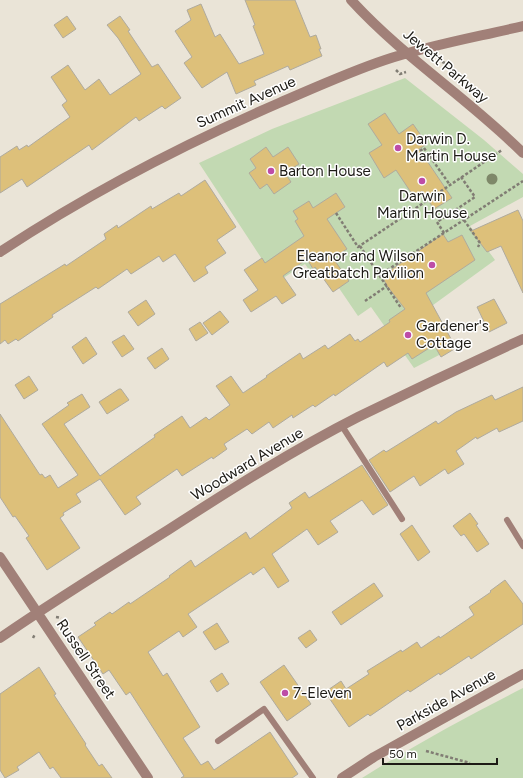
<svg xmlns="http://www.w3.org/2000/svg" width="523" height="778" font-family="Figtree,sans-serif">
  <style>
    .green { fill: #c2d9b2 }
    .building { fill: #ddc07a; stroke: #afaa9e }
    .lines { fill: none; stroke-linecap: round; stroke-linejoin: round }
    .path { stroke: #817d74; stroke-width: 2.5; stroke-dasharray: 3 2; stroke-linecap: butt }
    .service { stroke: #a18078; stroke-width: 6 }
    .minor { stroke: #a18078; stroke-width: 10 }
    .tertiary { stroke: #a18078; stroke-width: 10 }
    .tree { fill: #7e8869 }
    .poi-dot { fill: #bd4ca7; stroke: #fff; stroke-width: 1.5 }
    .labels { text-anchor: middle; stroke-width: 3; stroke-linejoin: round; paint-order: stroke }
    .street-label { font-size: 15px; fill: #1d1b16; stroke: #fff }
    .poi-label { font-size: 15px; fill: #1d1b16; stroke: #fff; text-anchor: start }
  </style>
  <rect width="100%" height="100%" fill="#eae4d7"/>
  <path class="green" d="M405,78l79,62 39,34v23l-53,29 25,34 -77,56 25,37 -29,15 -43,-61 -13,9 -30,-44 -12,8 -11,-16 -28,18 -78,-119 73,-34z
    M523,688v90h-161c52,-33 106,-62 161,-90z"/>
  <path class="building" d="M245,0h50l15,37 6,-2 5,14h-2l3,7 -32,14 -2,-4 -34,15 2,4 -20,9 -9,-22 -25,16 -18,-25 8,-6 -17,-26 16,-11 -4,-10 14,-6 14,33 5,-3 19,30 25,-10 -11,-28 2,-1z
    M67,16l9,13 -13,9 -9,-13z
    M120,16l10,14 -2,1 24,36 6,-3 23,34 -16,11 -3,-3 -23,15 -3,-4 -44,33 -3,-5 -62,42 -5,-8 -22,14v-36l17,-11 2,4 8,-5 1,2 42,-30 -8,-12 5,-4 -16,-24 17,-12 17,25 14,-11 11,16 31,-21 -23,-36 -11,-13z
    M385,113l14,21 14,-10 14,20 -8,5 33,49 -18,11 -12,-18 -8,6 -18,-27 -12,8 -15,-25 13,-8 -14,-21z
    M266,147l7,10 15,-10 11,17 -14,9 6,9 -17,12 -7,-10 -7,5 -11,-16 7,-5 -6,-9z
    M205,180l31,47 -19,13 9,13 -21,14 3,6 -14,9 -19,-28 -12,8 -4,-6 -28,18 -4,-5 -29,20 -2,-2 -44,28 1,2 -35,24 -2,-2 -8,5 -3,-4 -5,4v-40l65,-40 1,2 40,-27 -2,-5 13,-9 1,3 33,-22 1,3 27,-16 2,3z
    M336,193l9,14 -18,12 20,30 -14,9 16,23 -16,11 -18,-25 -2,2 -6,-10 -24,17 13,19 -14,9 -6,-8 -25,16 -8,-12 15,-10 -14,-20 18,-12 3,5 39,-27 -9,-15 3,-2 -5,-8 16,-10 4,7z
    M518,210l5,11v72l-22,-47 -14,6 -16,-21z
    M443,234l5,8 14,-7 13,25 -49,33 30,55 -15,9 -7,-12 -22,14 -4,-6 -21,14 -3,-5 -49,34 -1,-2 -19,13 -2,-2 -20,13 -1,-3 -19,13 -4,-6 -17,12 -5,-5 -23,15 3,5 -14,10 -1,-2 -30,19 -5,-7 -41,28 5,7 -16,11 -25,-36 -24,15 5,8 -18,11 1,2 -4,3 20,30 -33,22 -21,-32 3,-2 -14,-20 -2,1 -13,-20v-83l40,61 2,-1 3,4 5,-3 8,13 20,-13 -36,-51 27,-19 -2,-2 15,-9 8,13 -26,17 36,52 55,-39 -1,-2 28,-19 8,12 16,-11 3,3 21,-15 -14,-19 15,-10 12,17 24,-16 -1,-1 34,-23 3,6 22,-14 3,4 22,-15 5,7 3,-2 2,3 30,-20 -1,-2 16,-11 -18,-23 -5,-10z
    M494,299l13,24 -18,9 -12,-25z
    M146,300l9,14 -17,12 -10,-14z
    M220,311l9,11 -17,13 -9,-12z
    M200,322l8,11 -12,8 -7,-12z
    M124,335l10,14 -12,8 -10,-15z
    M86,337l11,17 -14,10 -11,-17z
    M162,348l7,11 -14,10 -8,-11z
    M29,376l9,14 -14,9 -9,-14z
    M523,387v34l-24,11 -2,-4 -20,11 -1,-2 -20,14 8,13 -16,10 -3,-5 -25,17 -6,-10 -24,16 -21,-32 15,-10 2,2 50,-31 2,3 18,-12 36,-17 3,5z
    M119,389h2l8,11 -22,14 -8,-12z
    M362,465l26,40 -15,10 -11,-15 -32,21 8,11 -20,13 -11,-16 -35,25 17,27 -11,7 -14,-21 -11,8 -2,-3 -63,42 9,13 -14,10 -4,-6 -31,21 15,24 4,-3 33,54 -17,11 18,27 7,-4 6,9 56,-38 28,42 -6,4h-111l3,-2 -54,-84 -4,3 -17,-25 -6,4 -25,-37 18,-12 -2,-2 16,-11 2,2 17,-12 1,2 40,-27 -1,-1 22,-16 4,7 51,-35 4,7 42,-31 -3,-5 16,-11 4,6z
    M470,513l8,11 -2,1 13,19 -12,8 -13,-18 -3,2 -8,-10z
    M412,525l18,27 -12,9 -18,-27z
    M505,580l18,24v20l-52,35 -2,-3 -29,19 -1,-2 -29,19 -2,-2 -38,26 -2,-2 -19,13 -24,-35 16,-11 5,8 23,-15 -2,-3 34,-21 1,2 15,-10 4,6 18,-12 1,2 34,-23 -5,-8 22,-15 -1,-1z
    M374,583l9,13 -42,29 -9,-13z
    M217,623l12,19 -14,8 -12,-18z
    M310,630l7,10 -11,8 -8,-10z
    M284,665l27,39 -24,17 -27,-39z
    M39,667l17,27 -2,1 32,49 -1,1 14,21 3,-2 10,14h-51l-8,-11 -3,2 -11,-17 -22,15 2,3 -14,8 -5,-8v-76z
    M222,673l7,11 -12,8 -7,-11z"/>
  <g class="lines">
    <path class="path" d="M442,62l4,1
      M396,70l4,4 6,-2
      M420,151l4,-3 26,37
      M336,213l22,34 144,-97
      M464,220l16,23 -2,4
      M444,233l-7,-11 38,-25 -14,-20
      M360,246l41,62
      M383,273l140,-92
      M365,301l22,-15
      M56,617l5,1
      M33,638l2,-4
      M426,751l44,12"/>
    <path class="service" d="M342,426l60,93
      M507,520l16,26
      M218,741l46,-32 49,69"/>
    <path class="minor" d="M351,0c52,57 118,99 172,153
      M0,252c88,-58 182,-107 279,-149 35,-15 70,-31 106,-43 45,-15 92,-23 138,-34
      M0,557l148,221
      M0,638c55,-38 112,-73 168,-108 62,-40 125,-80 190,-113 55,-27 110,-53 165,-78"/>
    <path class="tertiary" d="M342,778l32,-21 149,-83"/>
  </g>
  <circle class="tree" cx="492" cy="179" r="5.5"/>
  <g class="poi-dot">
    <circle cx="398" cy="148" r="4"/>
    <circle cx="271" cy="171" r="4"/>
    <circle cx="422" cy="181" r="4"/>
    <circle cx="432" cy="265" r="4"/>
    <circle cx="408" cy="335" r="4"/>
    <circle cx="285" cy="693" r="4"/>
  </g>
  <g class="labels">
    <g class="street-label">
      <text transform="translate(446 66) rotate(40)" y="5">Jewett Parkway</text>
      <text transform="translate(246 102) rotate(-24)" y="5">Summit Avenue</text>
      <text transform="translate(247 464) rotate(-31)" y="5">Woodward Avenue</text>
      <text transform="translate(86 659) rotate(56)" y="5">Russell Street</text>
      <text transform="translate(446 700) rotate(-29)" y="5">Parkside Avenue</text>
    </g>
    <g class="poi-label">
      <text x="406" y="144">Darwin D.<tspan x="406" dy="17">Martin House</tspan></text>
      <text x="279" y="176">Barton House</text>
      <text x="422" y="201" text-anchor="middle">Darwin<tspan x="422" dy="17">Martin House</tspan></text>
      <text x="424" y="261" text-anchor="end">Eleanor and Wilson<tspan x="424" dy="17">Greatbatch Pavilion</tspan></text>
      <text x="416" y="331">Gardener's<tspan x="416" dy="17">Cottage</tspan></text>
      <text x="293" y="698">7-Eleven</text>
    </g>
  </g>
  <path d="M383 758v6h114v-6" fill="none" stroke="#1d1b16" stroke-width="2"/>
  <text x="389" y="758" font-size="12" fill="#1d1b16" stroke="#ffffff" stroke-width="3" paint-order="stroke">50 m</text>
</svg>
